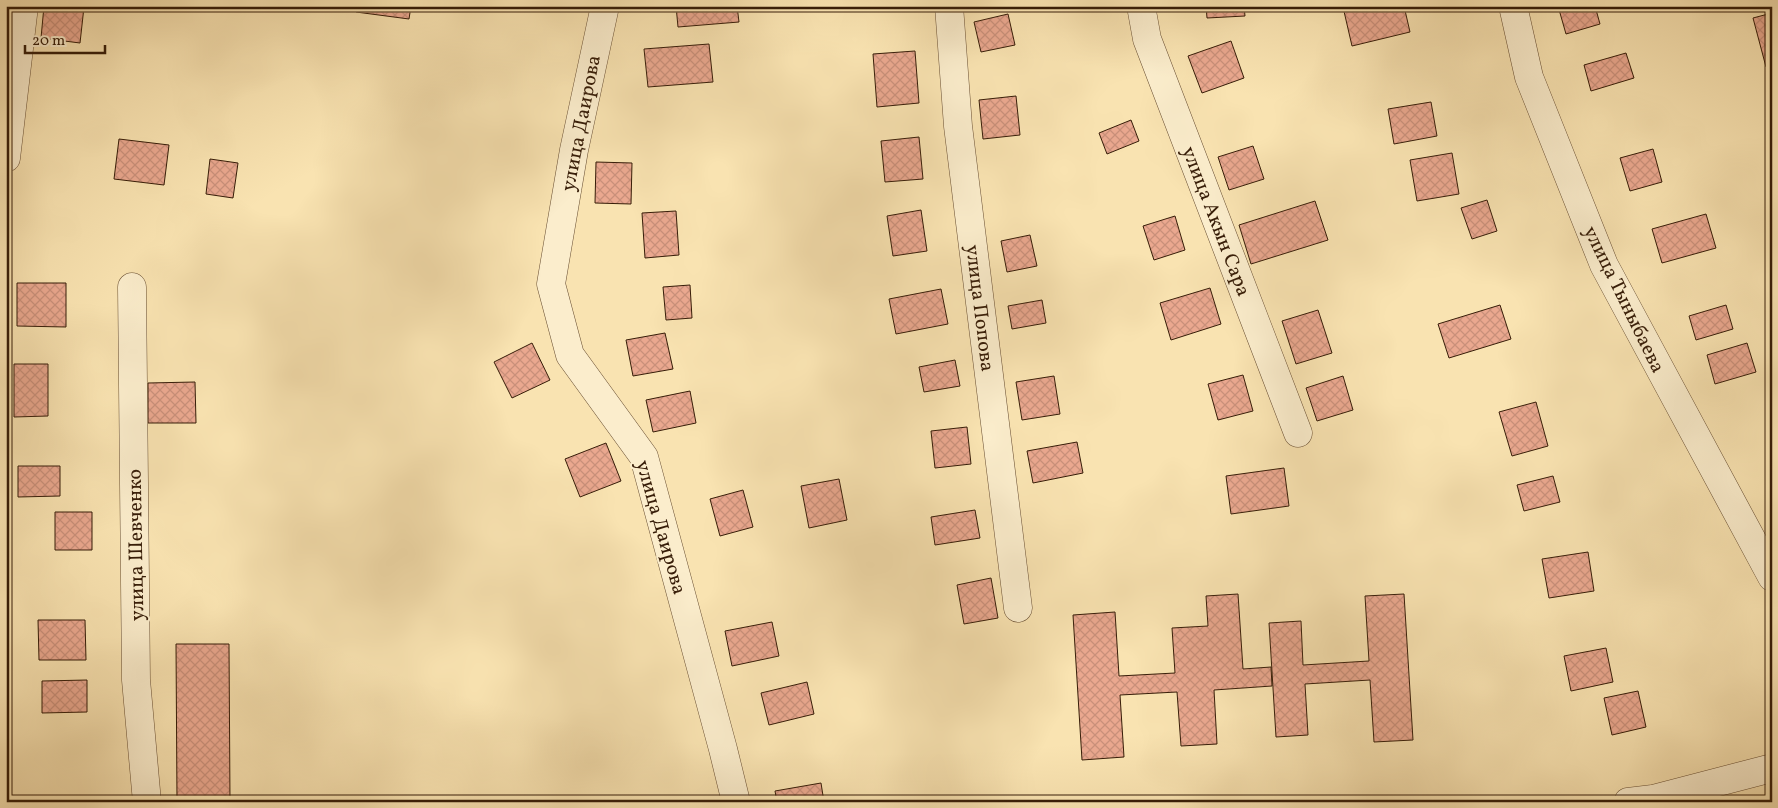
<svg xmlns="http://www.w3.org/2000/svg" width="1778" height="808" font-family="Vollkorn,serif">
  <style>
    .building { fill: url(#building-cross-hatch); stroke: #371d08 }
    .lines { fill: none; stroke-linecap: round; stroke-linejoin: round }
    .minor-casing { stroke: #684e32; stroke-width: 29 }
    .tertiary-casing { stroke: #684e32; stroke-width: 29 }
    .minor { stroke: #fbedcc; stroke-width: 28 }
    .tertiary { stroke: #fbedcc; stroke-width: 28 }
    .labels { text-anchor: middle; stroke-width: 4; stroke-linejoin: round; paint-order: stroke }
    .street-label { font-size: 20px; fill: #371d08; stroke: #fbedcc }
  </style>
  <defs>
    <pattern id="building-cross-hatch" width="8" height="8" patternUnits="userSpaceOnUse" patternTransform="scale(1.25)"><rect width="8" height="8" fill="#eaa88f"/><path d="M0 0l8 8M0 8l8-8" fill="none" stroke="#c9907a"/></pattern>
  </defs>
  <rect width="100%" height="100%" fill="#f9e3b1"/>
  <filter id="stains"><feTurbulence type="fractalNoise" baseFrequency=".004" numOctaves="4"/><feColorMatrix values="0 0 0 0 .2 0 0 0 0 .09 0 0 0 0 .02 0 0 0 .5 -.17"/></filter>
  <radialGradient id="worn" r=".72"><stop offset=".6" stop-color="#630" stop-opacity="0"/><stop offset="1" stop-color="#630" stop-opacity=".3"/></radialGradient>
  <path class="building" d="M44,6l40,1 -4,36 -39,-5z
    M356,6h55l-2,13 -53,-7z
    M676,6h61l2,16 -61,5z
    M1206,6h38l1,10 -38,2z
    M1347,6h57l6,26 -58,14 -9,-39z
    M1558,6h37l5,18 -34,10z
    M1772,13v53l-6,1 -13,-49z
    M1008,14l7,31 -34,7 -7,-30z
    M1231,41l13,37 -42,15 -14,-37z
    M709,44l4,38 -65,5 -4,-38z
    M915,51l4,52 -42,4 -4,-53z
    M1626,53l8,25 -43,13 -7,-26z
    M1016,96l4,39 -37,4 -4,-39z
    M1431,102l6,34 -43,8 -6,-35z
    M1131,120l8,21 -32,13 -8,-21z
    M919,137l4,42 -38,3 -4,-41z
    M119,139l50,6 -5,40 -50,-6z
    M1253,146l11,33 -35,11 -11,-33z
    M1653,149l9,33 -32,9 -10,-33z
    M1452,153l7,41 -42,7 -7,-41z
    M210,159l28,4 -5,35 -27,-4z
    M596,162l36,1 -1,41 -36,-1z
    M1487,200l10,31 -25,8 -11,-31z
    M1315,201l13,39 -77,24 -12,-39z
    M921,210l6,41 -34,5 -6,-40z
    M676,211l3,44 -34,3 -3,-45z
    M1706,214l10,34 -54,15 -10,-34z
    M1175,216l10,34 -31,10 -11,-34z
    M1030,235l7,31 -30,6 -6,-31z
    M17,283h49v44l-49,-1z
    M690,285l2,33 -26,2 -3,-33z
    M1210,288l11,36 -50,16 -11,-37z
    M941,289l7,35 -52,10 -7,-35z
    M1042,300l4,23 -34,6 -4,-23z
    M1500,305l11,34 -62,19 -11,-34z
    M1726,305l7,24 -37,11 -7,-24z
    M1318,310l14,43 -36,11 -14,-43z
    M665,333l8,36 -40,7 -7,-36z
    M532,343l18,37 -38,18 -18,-36z
    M1747,343l9,29 -41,12 -8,-29z
    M955,360l5,26 -36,6 -5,-25z
    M14,364h34v52l-34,1z
    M1243,375l10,36 -35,9 -10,-36z
    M1054,376l6,38 -38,6 -6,-38z
    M1343,376l10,34 -36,11 -11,-33z
    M195,382l1,41h-48v-40z
    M690,391l6,32 -43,9 -7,-32z
    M1536,402l12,44 -36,10 -13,-44z
    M967,427l4,37 -36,4 -4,-37z
    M1077,442l6,31 -50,10 -6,-32z
    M606,443l15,38 -41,16 -15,-38z
    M18,466h42v30l-42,1z
    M1284,468l5,38 -58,8 -5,-38z
    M1553,476l7,26 -36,9 -7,-26z
    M839,479l8,41 -38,8 -8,-42z
    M743,490l10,37 -33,9 -10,-37z
    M975,510l5,28 -45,7 -4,-28z
    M55,512h37v38h-37z
    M1588,552l6,39 -45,7 -7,-39z
    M991,578l7,40 -34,6 -7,-39z
    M1238,594l5,75 28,-2 1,19 -58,4 3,54 -36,2 -4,-54 -57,3 4,62 -42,3 -9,-145 42,-3 4,64 56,-3 -3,-45 36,-2 -2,-30z
    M1404,594l9,146 -39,2 -4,-62 -65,4 3,51 -32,2 -7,-114 32,-2 2,44 66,-4 -4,-65z
    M38,620h47l1,40h-47z
    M772,622l7,34 -47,10 -7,-35z
    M176,644h53l1,158h-53z
    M1606,648l7,34 -42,9 -7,-35z
    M87,680v32l-45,1v-32z
    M807,682l7,32 -45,11 -8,-32z
    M1638,691l8,36 -34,8 -8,-37z
    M821,783l3,19h-47l-2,-11z
    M49,797h43v5h-43z"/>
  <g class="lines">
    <g class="minor-casing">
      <path id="minor" d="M605,6l-31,144 -23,134 19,71 74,102 79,292 13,53
        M949,6l9,120 60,482
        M1141,6l6,33 151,394
        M6,158l18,-152
        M132,287l4,393 11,122"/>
    </g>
    <g class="tertiary-casing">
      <path id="tertiary" d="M1513,6l16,71 75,188 168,312
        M1628,802l25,-3 119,-31"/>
    </g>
    <use href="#minor" class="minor"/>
    <use href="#tertiary" class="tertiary"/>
  </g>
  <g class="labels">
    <g class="street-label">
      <text transform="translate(580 123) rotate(-79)" y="7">улица Даирова</text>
      <text transform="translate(1217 221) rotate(69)" y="7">улица Акын Сара</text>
      <text transform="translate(1625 299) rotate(64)" y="7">улица Тыныбаева</text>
      <text transform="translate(981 308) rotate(83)" y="7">улица Попова</text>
      <text transform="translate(662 527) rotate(74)" y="7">улица Даирова</text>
      <text transform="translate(135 545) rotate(-91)" y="7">улица Шевченко</text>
    </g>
  </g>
  <rect width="1778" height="808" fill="none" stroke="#f9e3b1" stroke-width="25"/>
  <rect x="8" y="8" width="1763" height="793" fill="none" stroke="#371d08" stroke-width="2.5"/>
  <rect x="12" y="12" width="1753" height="783" fill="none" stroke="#371d08"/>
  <path d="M25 45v8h80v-8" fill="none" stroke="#371d08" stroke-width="2.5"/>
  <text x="32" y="45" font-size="15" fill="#371d08" stroke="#fbedcc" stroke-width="4" paint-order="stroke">20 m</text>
  <rect width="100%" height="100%" filter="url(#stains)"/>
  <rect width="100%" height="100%" fill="url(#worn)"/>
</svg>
